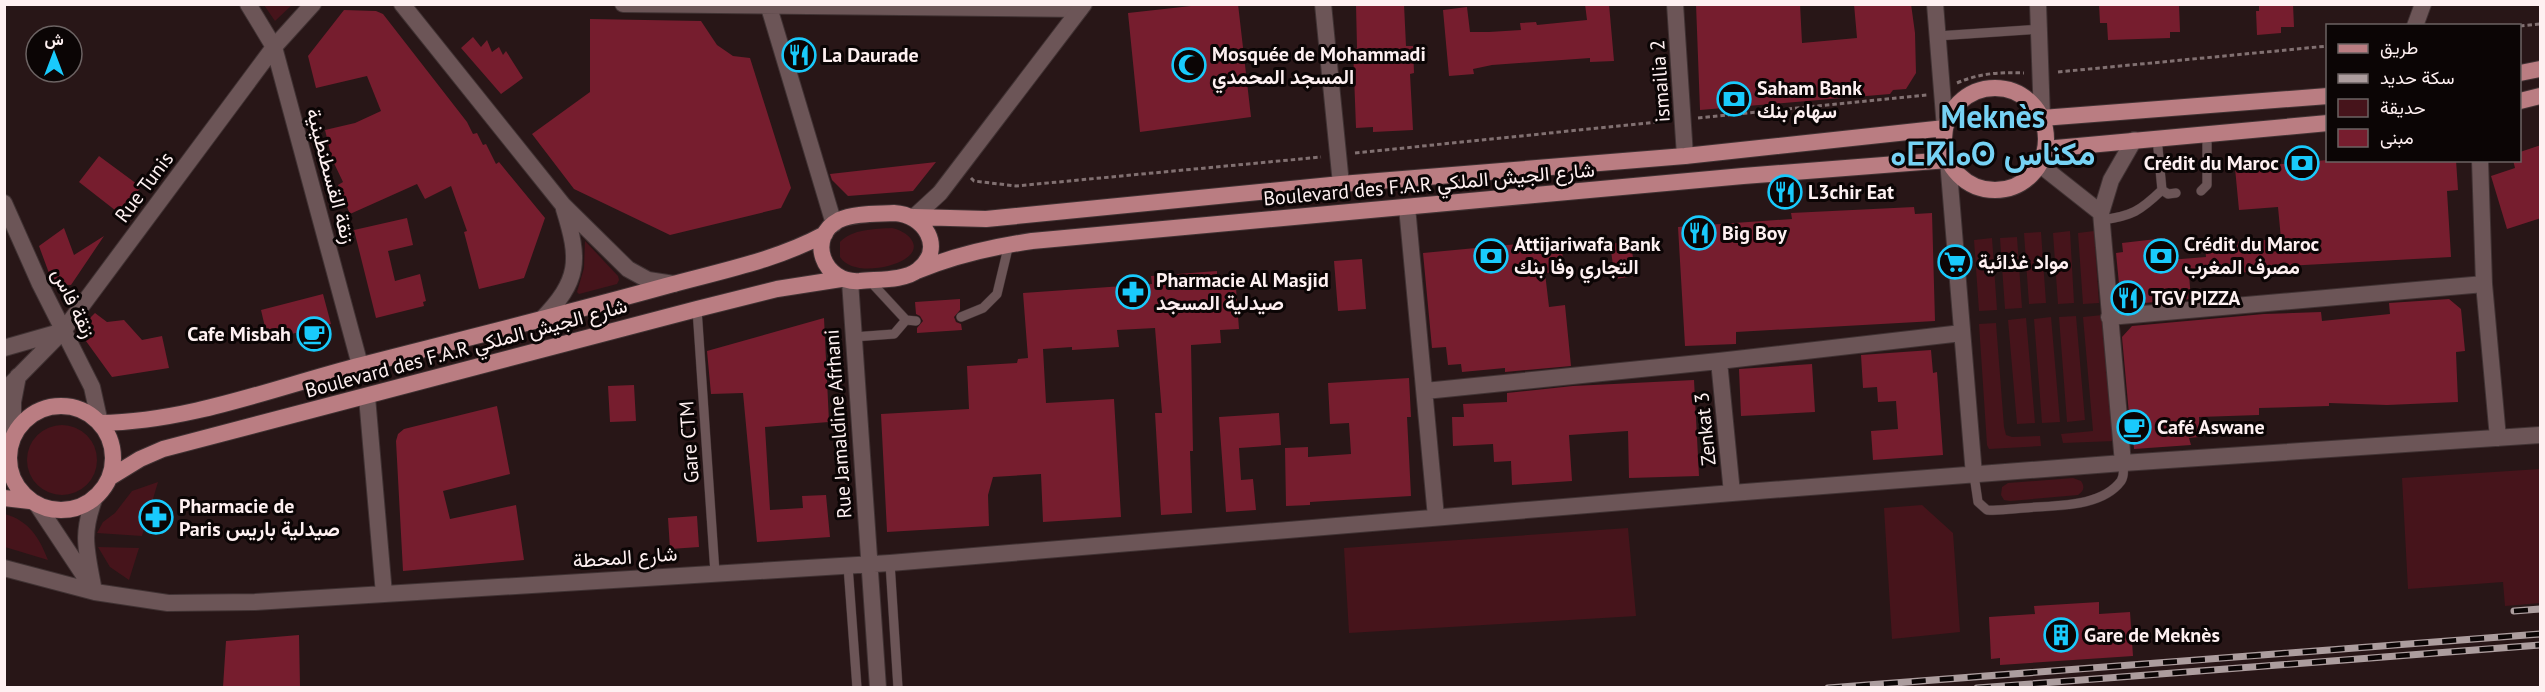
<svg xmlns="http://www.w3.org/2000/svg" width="2545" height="692" font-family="'PT Sans',Vazirmatn,'Noto Sans Tifinagh',sans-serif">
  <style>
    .green { fill: #46141b }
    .building { fill: #761d2e }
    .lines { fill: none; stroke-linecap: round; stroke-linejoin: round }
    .service-casing { stroke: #403233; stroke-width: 10 }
    .minor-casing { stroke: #403233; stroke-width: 18 }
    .tertiary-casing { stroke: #403233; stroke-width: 18 }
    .secondary-casing { stroke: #403233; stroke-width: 18 }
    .primary-casing { stroke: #403233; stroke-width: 18 }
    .path { stroke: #817071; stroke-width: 3; stroke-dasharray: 4.5 3; stroke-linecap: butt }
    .service { stroke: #6c5557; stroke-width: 9 }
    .minor { stroke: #6c5557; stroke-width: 16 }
    .tertiary { stroke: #6c5557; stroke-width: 16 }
    .secondary { stroke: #6c5557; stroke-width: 16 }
    .primary { stroke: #ba7d82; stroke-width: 16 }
    .rail-casing { stroke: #ac9d9e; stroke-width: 7 }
    .rail { stroke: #0b0505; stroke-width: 4.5; stroke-dasharray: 14; stroke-linecap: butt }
    .labels { text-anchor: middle; stroke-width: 6; stroke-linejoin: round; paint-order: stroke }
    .poi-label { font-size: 20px; font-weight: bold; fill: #fef0f1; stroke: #0b0505; text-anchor: start }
    .street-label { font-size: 20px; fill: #fef0f1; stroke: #0b0505 }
    .town-label { font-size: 32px; font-weight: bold; fill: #76d2f4; stroke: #0b0505 }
  </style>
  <rect width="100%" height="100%" fill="#281617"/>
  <path class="green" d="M264,5h28l-17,16z
    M892,228c15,3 33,18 13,31 -15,10 -54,16 -65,-2v-15c12,-13 35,-13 52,-14z
    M2070,231l4,72 -16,1 -5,-71z
    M2094,231l5,72 -16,1 -5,-71z
    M2041,232l5,71 -17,1 -5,-71z
    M2017,237l5,71 -17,1 -5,-71z
    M1992,238l5,72 -18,1 -5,-71z
    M585,241l33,35 1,4 -2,4 -38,10 -2,-2 7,-24z
    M2103,315l12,126 -52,2 -2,-9 32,-3 -10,-114z
    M2076,316l9,104 -18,2 -8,-105z
    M2051,317l9,105 -18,1 -8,-104z
    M2026,318l9,105 -18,1 -9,-104z
    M1996,323l8,104 2,8 6,2 28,-1 1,10 -52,3 -2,-4 -8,-121z
    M27 460a35 35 0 1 1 70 0a35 35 0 1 1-70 0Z
    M2540,469v134l-35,3 -2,-24 -95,7 -6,-111z
    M2073,478l8,3c4,6 3,10 -3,14l-68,6 -6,-1 -3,-5 1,-8 6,-4z
    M158,482l-16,54 -45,-3 6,-11 12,-9 17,-22z
    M1922,505l31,28 7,99 -68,7 -8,-131z
    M5,514c24,7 34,23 43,46l-43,-13z
    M1628,528l8,88 -287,17 -5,-85z
    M98,547l41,1 -10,32 -19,-13z"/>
  <path class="building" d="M1209,4h29l13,113 -111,15 -12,-119z
    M1356,4h48l2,42h7l1,27 -4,1 3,56 -40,2v-5l-17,1 -3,-80h4z
    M1585,4h24l5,57 -24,1v-4l-98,7 -19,4 1,5 -25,2 -6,-66 24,-3 3,25h19l32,-2 -1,-7 16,-1 1,3 50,-5z
    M1696,4h104l2,39 55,-5 -3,-34h57l4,29 1,40 -10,16 -13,1 -3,4 -190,16z
    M2099,4h80l1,28h-10v6l-62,2 -1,-17h-7z
    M2259,4h34l1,23h-13v6l-24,2 -1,-24h3z
    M344,10l32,1 7,3 84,108 6,12 4,-1 6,12 3,-1 10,20 3,-2 46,56 -21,60 -45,11 -15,-57 3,-1 -16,-45 -26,13 -8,-15 -67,30 -12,-29 5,-3 -11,-23 -7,-29 30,-7 26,-12 -14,-35 -51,12 -8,-32z
    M590,19l111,2 16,24 16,11 17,2 41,130 -10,20 -111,27 -96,-46 -42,-55 58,-42z
    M473,37l8,10 6,-7 5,12 7,-5 4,8 3,-4 17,27 -22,16 -40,-46z
    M2541,145v73l-34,11 -16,-53 24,-8 -2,-8h7v-8z
    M99,156l42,31 -21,27 -41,-32z
    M2328,160h128l2,30 -11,1 4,66 -200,11v4l-62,3 2,24 -59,5 -12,-10 -4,-41 7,-1 -1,-9 43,-5 4,22 37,-3 -1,-13 76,-5 -3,-32 -39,3 -4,-42z
    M936,162l-23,29 -65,5 -16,-16 -2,-6z
    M1914,207l1,7 17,-1 3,108 -199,11v12l-51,2 -7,-119 114,-8 -1,-6z
    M407,218l6,27 -25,6 7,30 25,-7 6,27 -3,1 1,4 -48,12 -22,-88z
    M64,228l10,27 30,-19 -33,49 -18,-1 -14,-38z
    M1561,240l3,31 -19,2 4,34 16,-2 6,61 -66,6v-4l-43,4 -1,-8 -13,1 -2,-18 -14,1 -9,-95z
    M1631,241l4,35 -20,3 -5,-35z
    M1362,259l4,50 -28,2 -4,-50z
    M1217,271v5l18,-1 4,54 -19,1 1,13 -30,2 2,106h-3l2,62 -31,2 -6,-102h7l-7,-85 -38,2 2,17 -47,3v-3l-29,2 3,54 68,-4 7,118 -78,5 -2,-48 -48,3 -5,18 1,31 -102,6 -6,-118 88,-5 -2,-43 50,-3 1,-4 10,-1 -5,-65 129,-9 -1,-8z
    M323,294l8,30 -63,16 -7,-30z
    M960,299v11l-6,7 2,5 5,2 1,6 -45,3v-5l6,-7 -3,-5 -4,-2 -1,-12z
    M2449,299l12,10 4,42 -9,1 2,50 -71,3 -58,-2v3l-70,2v7l-60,2v20l-10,1 2,7 -57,4 -1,-13h-2l-9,-99 10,-11 132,-12 57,-2 1,9 68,-7 -1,-11z
    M95,313l12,9 17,-2 18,20 20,-4 7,32 -57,9 -34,-47z
    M824,318l5,104 -64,5 5,83 33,-2 -1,-12 24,-1 4,42 -73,5 -14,-149 -32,1 -4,-43z
    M1931,350l2,23 4,-1 6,83 -70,5 -2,-29 27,-2 -2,-28 -18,1 -1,-15 -14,1 -2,-33z
    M1812,364l3,48 -74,4 -2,-47z
    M1409,378l2,39h-4l4,79 -101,6v3l-24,1 -1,-58 23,-1v10l43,-3 -2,-31 -19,1 -2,-41z
    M1694,380l5,96 -70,2 -1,-47 -59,4 3,46 -60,4 -1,-24 -17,1 -1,-18 -40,2 -1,-29h12l-1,-13 44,-2v-9l66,-7z
    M634,385l2,36 -26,1 -2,-36z
    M497,406l13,68 -67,17 7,28 66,-14 8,55 -121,11 -7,-130 2,-7 6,-5z
    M1279,413l2,32 -42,3 2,32 12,-1 3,31 -30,2 -7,-95z
    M697,516l2,31 -29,2 -2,-31z
    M2099,602v12l31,-2 3,44 -133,9v-7l-9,1 -2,-42 46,-3 -1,-8z
    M299,635l1,52h-77l3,-46z"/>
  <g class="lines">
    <g class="service-casing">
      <path id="service" d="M1937,36l103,-7
        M2157,138l5,52
        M2162,190l6,4 8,-1
        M2201,191l6,-6v-51
        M2102,220c30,-4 38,-9 60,-30
        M869,280l37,40 10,1
        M697,309l18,264
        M961,317l22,-9 14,-14 12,-50
        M853,337l41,-3 12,-14
        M1974,475l4,27 9,8c12,1 25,-1 37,-2 30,-3 77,0 97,-27 4,-6 2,-12 2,-18
        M890,563l8,125
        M848,566l9,122"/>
    </g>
    <g class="minor-casing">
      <path id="minor" d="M248,4l26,43 86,318
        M623,4l457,5
        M768,4l66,220
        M1323,4l18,180
        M1675,4l10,152
        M2415,26l8,-22
        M1948,160l26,315
        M2480,160l4,124 14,154
        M2039,164l62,49 22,250
        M4,203l36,81 52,103 8,36
        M1407,207l29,310
        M2101,213l10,-33 23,-40
        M850,281l28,407
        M2109,317l375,-33
        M4,348l56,-16
        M1719,361l13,132
        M4,391l59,-60 211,-284 39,-43
        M1425,391l294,-30 243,-28
        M367,397l17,197
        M13,436v-34l5,-26
        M38,506l57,86
        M4,568l91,24 73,11 87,-1 635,-39 842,-70 391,-30 417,-28
        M93,586c-7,-38 -12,-52 2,-89"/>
    </g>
    <g class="tertiary-casing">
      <path id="tertiary" d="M402,4l161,201 65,64 20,11 26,4
        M914,217l26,-24 144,-189
        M541,320c39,-40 39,-60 23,-111"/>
    </g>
    <g class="secondary-casing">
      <path id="secondary" d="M1935,4l10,124
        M2038,4l4,114"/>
    </g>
    <g class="primary-casing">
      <path id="primary" d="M2520,73l20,-4
        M1944 139a51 51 0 1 1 102 0a51 51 0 1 1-102 0Z
        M2520,101l20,-5
        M2042,118l286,-22
        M2045,149l283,-26
        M894,213c30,1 52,35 24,57 -14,11 -41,9 -58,11 -37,3 -54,-44 -21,-61 15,-7 38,-6 55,-7z
        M914,217l72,2 355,-35 344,-28 260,-28
        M917,271c38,-16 74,-24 115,-30l711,-65 205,-16
        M9 458a52 52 0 1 1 104 0a52 52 0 1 1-104 0Z
        M100,423c89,-1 176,-36 262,-58 101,-26 203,-51 304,-79 54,-15 109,-25 159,-52
        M109,478l31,-19 23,-10 534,-140 80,-20 64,-10
        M4,498l26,3"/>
    </g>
    <path class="path" d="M2520,26l20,-2
      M2058,72l270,-26
      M1957,83c23,-10 43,-11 67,-10
      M1698,118l229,-23
      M1355,153l312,-32
      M971,178l3,3 42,5 305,-29"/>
    <use href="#service" class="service"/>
    <use href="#minor" class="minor"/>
    <use href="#tertiary" class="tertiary"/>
    <use href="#secondary" class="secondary"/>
    <use href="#primary" class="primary"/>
    <g class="rail-casing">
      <path id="rail" d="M2514,611l26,-2
        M1828,688l712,-54
        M1977,688l563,-43"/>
    </g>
    <use href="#rail" class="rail"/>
  </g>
  <defs>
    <g id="restaurant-ring" transform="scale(1.725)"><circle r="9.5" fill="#0b0505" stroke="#19cafc" stroke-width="1.5"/><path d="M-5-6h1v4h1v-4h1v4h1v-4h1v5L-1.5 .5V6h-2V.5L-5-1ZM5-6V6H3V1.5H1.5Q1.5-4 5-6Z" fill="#19cafc"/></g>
    <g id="mosque-ring" transform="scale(1.725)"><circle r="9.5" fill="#0b0505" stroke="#19cafc" stroke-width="1.5"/><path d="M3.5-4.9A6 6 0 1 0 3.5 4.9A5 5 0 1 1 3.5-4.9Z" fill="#19cafc"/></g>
    <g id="bank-ring" transform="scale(1.725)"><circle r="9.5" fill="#0b0505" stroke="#19cafc" stroke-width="1.5"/><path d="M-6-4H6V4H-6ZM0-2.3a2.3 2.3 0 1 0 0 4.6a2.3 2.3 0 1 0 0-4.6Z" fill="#19cafc"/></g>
    <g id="supermarket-ring" transform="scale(1.725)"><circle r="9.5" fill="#0b0505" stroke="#19cafc" stroke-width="1.5"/><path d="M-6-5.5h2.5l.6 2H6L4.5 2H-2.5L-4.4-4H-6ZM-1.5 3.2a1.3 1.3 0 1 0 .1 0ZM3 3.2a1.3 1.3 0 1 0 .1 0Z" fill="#19cafc"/></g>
    <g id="pharmacy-ring" transform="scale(1.725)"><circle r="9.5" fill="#0b0505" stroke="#19cafc" stroke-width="1.5"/><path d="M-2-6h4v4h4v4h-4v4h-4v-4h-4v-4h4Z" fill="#19cafc"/></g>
    <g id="cafe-ring" transform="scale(1.725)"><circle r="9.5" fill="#0b0505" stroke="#19cafc" stroke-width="1.5"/><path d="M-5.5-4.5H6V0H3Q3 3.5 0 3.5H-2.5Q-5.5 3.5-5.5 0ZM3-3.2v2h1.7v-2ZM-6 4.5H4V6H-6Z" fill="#19cafc"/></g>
    <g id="building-ring" transform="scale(1.725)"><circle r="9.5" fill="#0b0505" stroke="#19cafc" stroke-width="1.5"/><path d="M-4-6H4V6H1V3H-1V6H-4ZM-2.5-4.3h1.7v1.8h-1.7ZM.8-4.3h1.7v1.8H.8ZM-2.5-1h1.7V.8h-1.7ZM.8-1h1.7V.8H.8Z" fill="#19cafc"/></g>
  </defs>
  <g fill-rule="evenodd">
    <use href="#restaurant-ring" x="799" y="55"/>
    <use href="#mosque-ring" x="1189" y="65"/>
    <use href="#bank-ring" x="1734" y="99"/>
    <use href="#bank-ring" x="2302" y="163"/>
    <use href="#restaurant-ring" x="1785" y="192"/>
    <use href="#restaurant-ring" x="1699" y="233"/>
    <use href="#bank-ring" x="1491" y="256"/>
    <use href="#bank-ring" x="2161" y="256"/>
    <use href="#supermarket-ring" x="1955" y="262"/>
    <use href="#pharmacy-ring" x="1133" y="292"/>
    <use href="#restaurant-ring" x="2128" y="298"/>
    <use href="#cafe-ring" x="314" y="334"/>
    <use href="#cafe-ring" x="2134" y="427"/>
    <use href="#pharmacy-ring" x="156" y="517"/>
    <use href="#building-ring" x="2061" y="635"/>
  </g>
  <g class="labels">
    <g class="poi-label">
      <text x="1212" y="61">Mosquée de Mohammadi<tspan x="1212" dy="23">المسجد المحمدي</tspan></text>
      <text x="822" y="62">La Daurade</text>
      <text x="1757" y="95">Saham Bank<tspan x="1757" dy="23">سهام بنك</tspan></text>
      <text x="2279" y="170" text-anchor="end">Crédit du Maroc</text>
      <text x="1808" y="199">L3chir Eat</text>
      <text x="1722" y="240">Big Boy</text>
      <text x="1514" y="251">Attijariwafa Bank<tspan x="1514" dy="23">التجاري وفا بنك</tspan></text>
      <text x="2184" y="251">Crédit du Maroc<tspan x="2184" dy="23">مصرف المغرب</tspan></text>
      <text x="1978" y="269">مواد غذائية</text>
      <text x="1156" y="287">Pharmacie Al Masjid<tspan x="1156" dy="23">صيدلية المسجد</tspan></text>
      <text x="2151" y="305">TGV PIZZA</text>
      <text x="291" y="341" text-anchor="end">Cafe Misbah</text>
      <text x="2157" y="434">Café Aswane</text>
      <text x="179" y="513">Pharmacie de<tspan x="179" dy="23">Paris صيدلية باريس</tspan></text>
      <text x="2084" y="642">Gare de Meknès</text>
    </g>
    <g class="street-label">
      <text transform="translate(1660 81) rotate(-94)" y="7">ismailia 2</text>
      <text transform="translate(331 176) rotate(75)" y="7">زنقة القسطنطينية</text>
      <text transform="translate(1429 184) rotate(-5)" y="7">Boulevard des F.A.R شارع الجيش الملكي</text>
      <text transform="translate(144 187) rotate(-53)" y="7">Rue Tunis</text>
      <text transform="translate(74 303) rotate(64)" y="7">زنقة فاس</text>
      <text transform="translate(466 348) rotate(-15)" y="7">Boulevard des F.A.R شارع الجيش الملكي</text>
      <text transform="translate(838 424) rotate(-94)" y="7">Rue Jamaldine Afrhani</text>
      <text transform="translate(1705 429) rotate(-96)" y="7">Zenkat 3</text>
      <text transform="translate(689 442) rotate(-94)" y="7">Gare CTM</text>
      <text transform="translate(625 557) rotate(-4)" y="7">شارع المحطة</text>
    </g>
    <g class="town-label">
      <text x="1993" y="128">Meknès<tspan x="1993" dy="37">ⴰⵎⴽⵏⴰⵙ مكناس</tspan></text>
    </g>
  </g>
  <rect width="2545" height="692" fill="none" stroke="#fef0f1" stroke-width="12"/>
  <rect x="2326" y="24" width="195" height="138" fill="#0b0505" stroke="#6c6363" stroke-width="1.5"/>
  <rect x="2338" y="44" width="30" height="9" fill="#ba7d82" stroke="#6c6363" stroke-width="1.5"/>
  <text x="2380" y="54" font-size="18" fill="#fef0f1">طريق</text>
  <rect x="2338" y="74" width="30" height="9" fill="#ac9d9e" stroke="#6c6363" stroke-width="1.5"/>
  <text x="2380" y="84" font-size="18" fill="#fef0f1">سكة حديد</text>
  <rect x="2338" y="99" width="30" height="18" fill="#46141b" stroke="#6c6363" stroke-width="1.5"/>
  <text x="2380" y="114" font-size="18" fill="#fef0f1">حديقة</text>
  <rect x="2338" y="129" width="30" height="18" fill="#761d2e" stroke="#6c6363" stroke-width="1.5"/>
  <text x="2380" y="144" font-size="18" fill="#fef0f1">مبنى</text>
  <g transform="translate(54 54)"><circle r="28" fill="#0b0505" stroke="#6c6363" stroke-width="1.5"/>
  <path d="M0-4.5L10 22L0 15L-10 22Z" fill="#19cafc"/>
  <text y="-9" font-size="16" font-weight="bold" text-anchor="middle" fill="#fef0f1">ش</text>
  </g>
</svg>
